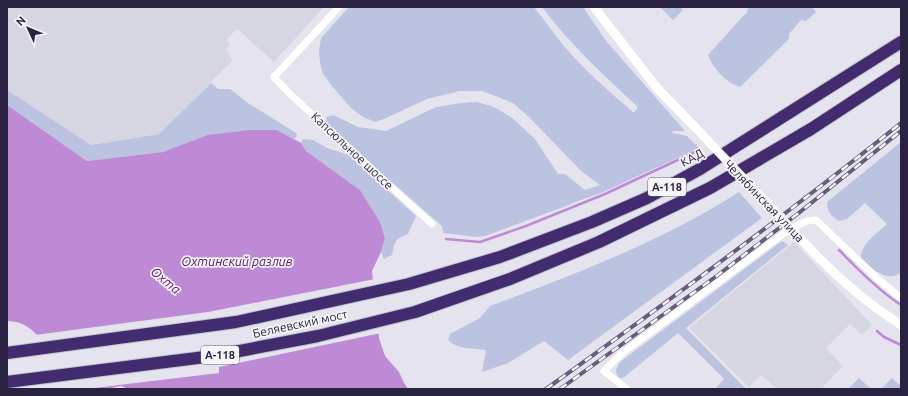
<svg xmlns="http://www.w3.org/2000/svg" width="908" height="396" font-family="Ubuntu,sans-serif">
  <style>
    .built { fill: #d6d5e2 }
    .green { fill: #bcc3e0 }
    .water { fill: #be8ad6 }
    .pier { fill: #e5e4ee }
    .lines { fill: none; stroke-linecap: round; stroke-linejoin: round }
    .stream { stroke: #be8ad6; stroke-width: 2.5 }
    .motorway-casing { stroke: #c3c1ca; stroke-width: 14 }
    .minor { stroke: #fff; stroke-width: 7 }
    .tertiary { stroke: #fff; stroke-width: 9 }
    .motorway { stroke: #422c6f; stroke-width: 12 }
    .rail-casing { stroke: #655d7c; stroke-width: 4 }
    .rail { stroke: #f5f5fa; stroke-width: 2.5; stroke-dasharray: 8; stroke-linecap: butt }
    .tertiary-bridge { stroke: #fff; stroke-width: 9 }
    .labels { text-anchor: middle; stroke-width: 3.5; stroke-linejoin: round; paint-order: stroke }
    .shield { fill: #f5f5fa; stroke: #676178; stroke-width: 1 }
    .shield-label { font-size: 11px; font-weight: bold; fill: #2a2241 }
    .street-label { font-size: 12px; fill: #2a2241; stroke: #f5f5fa }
    .water-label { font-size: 13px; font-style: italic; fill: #621881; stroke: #f5f5fa }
  </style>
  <rect width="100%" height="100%" fill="#e5e4ee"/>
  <path class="built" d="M7,7h317l-50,55 -37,-33 -11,11 4,4 -4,6 7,10 -74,74 -69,11 -83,-55z
    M794,242l78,83 -10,10 -12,-11 -24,24 17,18 -22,23h-44l-16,-14 -12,12 -60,-59z"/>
  <path class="green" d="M349,7h185c11,13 20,27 30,39 21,25 46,46 70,67l4,-6c-34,-31 -68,-63 -96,-100h41l24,35 78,89h-12l-1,2 15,3 12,12 -98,45 -26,9 -6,3 -84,31 -8,1 -34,-4 -1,-7 -117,-102 2,-7 6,-2 25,12 28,4 50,-24 25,-4 16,-1 17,5 17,10 24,22 23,35h7l20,16 15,-5 -19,-14 -52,-54 -16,-14 -31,-12h-22l-33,8 -43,20 -9,3 -12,-5 -13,-10 -18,-21 -9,-12 -3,-11 -1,-12 2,-13z
    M660,7h20l3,3 -10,10z
    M749,7h63l4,5 -10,9 -5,-1 -12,14v5l-49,48c-14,-4 -27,-19 -32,-32l36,-40 2,-1z
    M211,83l7,6h12l18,14 48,30 1,3 -3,3 -17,-9 -102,19 -12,3 -76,9 -80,-56v-15l84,55 68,-11z
    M303,139l10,1 14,8 22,7 67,61 -8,18c-14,5 -13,8 -16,21l-8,4 -3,-7 4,-14 -5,-16 -20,-32 -54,-39 -5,-8z
    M901,142v71l-2,2 2,1v57c-15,10 -30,-5 -40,-15 -1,-14 17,-25 26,-34l-22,-21 -18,16 -8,2c-8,-5 -12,-9 -12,-19z
    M739,192l23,26 -194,142 -24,-19 -36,22 -26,9 4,-22c-14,-2 -28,0 -38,-10l2,-6 30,-16 10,-12c85,-32 171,-64 249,-114z
    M782,241l6,4 -102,83 60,61h-31l9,-10 -46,-46 -55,45h-4c-5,-6 -3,-9 1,-16z
    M859,378l12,11h-23z
    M892,378l9,8v3h-20z"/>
  <path class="water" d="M7,105l80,56 76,-9 45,-17 42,-5h27l24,13 5,8 54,39 20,32 5,16 -4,14 -9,19 7,67 6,18 14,16 4,9 5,8h-279l-8,-3 -14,3h-42c-12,-26 -23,-68 -58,-68z"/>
  <path class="pier" d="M375,279l6,54 -162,34v6l-133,16h-24l-6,-6 -11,-15v-19l-10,-14 173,-23z"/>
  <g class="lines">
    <path class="stream" d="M446,239l34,3 46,-16 79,-32 94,-44
      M839,250c20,20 39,40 62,55
      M877,331l7,6 17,8"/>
    <g class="motorway-casing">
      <path id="motorway" d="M7,353l229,-31 173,-38 91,-27 92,-35 55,-24 53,-29 201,-127
        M7,382l206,-26 105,-20 97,-24 95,-33 89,-37 111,-54 101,-59 90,-59"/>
    </g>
    <path class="minor" d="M339,7l-65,70 17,18 141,129
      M627,389l-23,-18 17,-17 169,-125 17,-8 9,-1 62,59 23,19"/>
    <path class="tertiary" d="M594,7l63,81 37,38
      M816,255c27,28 52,49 85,70"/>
    <use href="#motorway" class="motorway"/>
    <g class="rail-casing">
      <path id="rail" d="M546,389c120,-86 239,-173 355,-266
        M560,389l158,-114 82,-63 101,-81"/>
    </g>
    <use href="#rail" class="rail"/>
    <path class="tertiary-bridge" d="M694,126l122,129"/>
  </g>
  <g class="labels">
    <g class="shield">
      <rect x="648" y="178" width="38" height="18" rx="3"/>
      <rect x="201" y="346" width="38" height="18" rx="3"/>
    </g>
    <g class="shield-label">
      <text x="667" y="191">А-118</text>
      <text x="220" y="359">А-118</text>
    </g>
    <g class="street-label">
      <text transform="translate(352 151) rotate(43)" y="4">Капсюльное шоссе</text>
      <text transform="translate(692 158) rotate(-29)" y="4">КАД</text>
      <text transform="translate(764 201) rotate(46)" y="4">Челябинская улица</text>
      <text transform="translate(300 324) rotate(-12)" y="4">Беляевский мост</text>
    </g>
    <g class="water-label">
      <text x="237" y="266">Охтинский разлив</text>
      <text transform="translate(166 280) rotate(40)" y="5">Охта</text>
    </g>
  </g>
  <rect width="908" height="396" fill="none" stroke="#2a2241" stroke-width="16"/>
  <g transform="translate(28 28) rotate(314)" stroke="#f5f5fa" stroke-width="3" paint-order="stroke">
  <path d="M0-3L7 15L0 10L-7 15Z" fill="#2a2241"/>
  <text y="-6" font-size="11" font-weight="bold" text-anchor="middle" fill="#2a2241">N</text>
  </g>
</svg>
